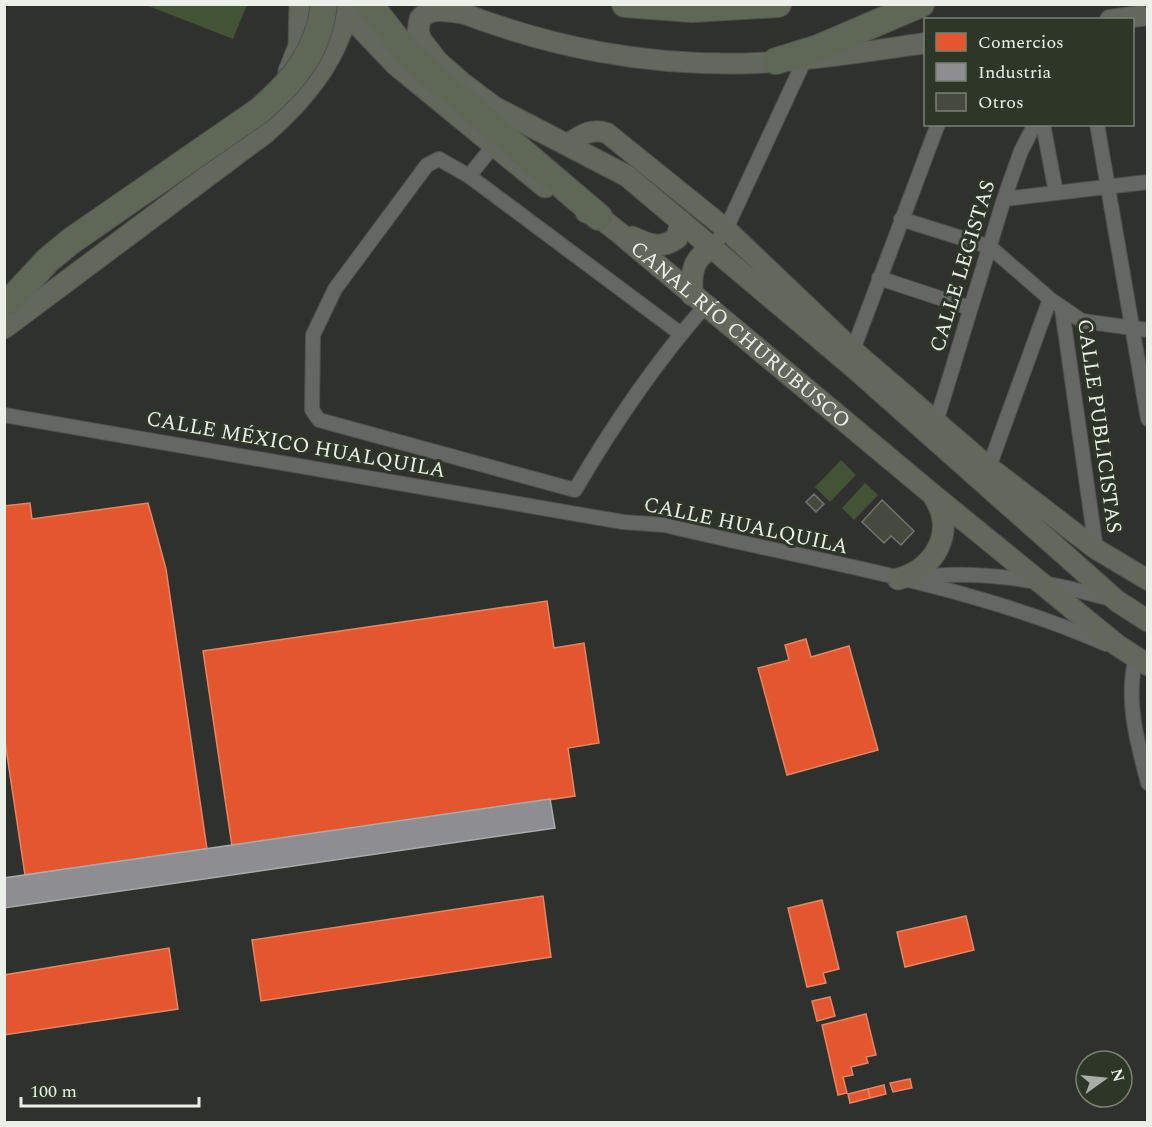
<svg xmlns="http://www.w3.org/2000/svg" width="1152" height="1127" font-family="Spectral,serif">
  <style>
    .green { fill: #435336 }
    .shops { fill: #e4572e; stroke: #e68566; stroke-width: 1.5 }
    .industry { fill: #8d8d92; stroke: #a9abac; stroke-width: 1.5 }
    .building { fill: #444b3e; stroke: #71746f; stroke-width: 1.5 }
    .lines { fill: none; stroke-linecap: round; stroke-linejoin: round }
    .street-casing { stroke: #4d514b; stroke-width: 16 }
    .secondary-casing { stroke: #4d514b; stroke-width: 22 }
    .primary-casing { stroke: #4d514b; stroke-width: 23 }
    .highway-casing { stroke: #4d514b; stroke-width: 28 }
    .street { stroke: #656862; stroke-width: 14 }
    .secondary { stroke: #63685e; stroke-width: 20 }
    .primary { stroke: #62685c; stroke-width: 21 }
    .highway { stroke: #5f6856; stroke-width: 26 }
    .highway-bridge-casing { stroke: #4d514b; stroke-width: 28; stroke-linecap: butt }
    .highway-bridge { stroke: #5f6856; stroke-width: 26 }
    .labels { text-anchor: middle; stroke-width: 6; stroke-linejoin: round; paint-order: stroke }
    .street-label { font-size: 21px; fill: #ebf1e8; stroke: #2e3628 }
  </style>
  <rect width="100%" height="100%" fill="#2f322c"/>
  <path class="green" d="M146,5h101l-14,34z
    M841,460l15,15 -26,27 -15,-15z
    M865,483l13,12 -24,25 -12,-12z"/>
  <path class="shops" d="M30,503l2,16 116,-16 18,66 41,280 -182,26 -21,-140v-229z
    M547,601l7,47 30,-5 15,100 -31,5 7,48 -343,50 -29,-195z
    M806,639l5,18 38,-11 29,104 -91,25 -29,-107 31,-8 -4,-15z
    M543,896l8,61 -290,44 -9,-61z
    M822,900l17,69 -16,4 3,10 -19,4 -19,-79z
    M966,916l8,34 -69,17 -8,-35z
    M169,948l9,61 -174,26v-60z
    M830,997l5,19 -18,5 -5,-20z
    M866,1014l10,41 -10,2 2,6 -17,4 2,8 -10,2 4,16 -9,2 -16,-70z
    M910,1079l2,9 -19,4 -3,-9z
    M884,1085l2,9 -16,4 -2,-9z
    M868,1089l2,9 -20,5 -2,-9z"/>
  <path class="industry" d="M550,799l5,29 -551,80v-30z"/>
  <path class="building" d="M814,494l10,10 -8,8 -10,-10z
    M882,500l32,31 -13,14 -10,-9 -7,7 -22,-21z"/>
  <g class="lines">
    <g class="street-casing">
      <path id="street" d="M1043,124l13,69
        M1097,124l51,295
        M469,176l25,-31
        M1004,199l144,-17
        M901,219l89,28 60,52 32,22 66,9
        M713,247l13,-18 79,-170
        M879,278l91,30
        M1062,309l34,240
        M853,350l85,-226
        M4,415l619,107 42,3c147,36 302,58 441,119
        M936,422l68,-223 17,-48 14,-27
        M989,467l61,-168
        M575,490l-256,-70 -7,-10 1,-75 22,-46 92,-124 12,-6 30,17 212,158
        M575,490c38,-65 81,-128 130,-184
        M911,579c64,-12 138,3 200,20
        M1129,654l7,3c-11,43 1,84 12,126"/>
    </g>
    <g class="secondary-casing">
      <path id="secondary" d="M449,8c101,40 199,59 308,55 57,-3 113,-12 169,-20
        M1110,20l38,-5
        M567,144c15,-9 23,-16 40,-11l119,96 127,121 136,117 107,82 52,31"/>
    </g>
    <g class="primary-casing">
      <g id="primary">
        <path d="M338,4l58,61 149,122"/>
        <path d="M463,13c-15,-2 -32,-7 -43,6l-2,12 3,9 17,22 24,21 32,24 133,69 225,190 265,235 31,20"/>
        <path d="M289,71l10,-25 1,-42"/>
        <path id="s1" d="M586,212l13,5 18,14 315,263 185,151 31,20"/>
        <path d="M632,237c18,8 28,13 45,1l4,-17"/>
        <path d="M692,295c-1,-23 0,-36 21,-48"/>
        <path d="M4,328l261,-195c40,-35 73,-75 84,-129"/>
        <path d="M898,579c36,-9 59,-47 36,-82"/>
      </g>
    </g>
    <g class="highway-casing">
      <path id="highway" d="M369,4l41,52 189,161
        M625,4l67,5 86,-5
        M776,61l42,-13 103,-44
        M9,302l39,-42 23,-19"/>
    </g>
    <use href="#street" class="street"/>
    <use href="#secondary" class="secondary"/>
    <use href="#primary" class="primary"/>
    <use href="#highway" class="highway"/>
    <g class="highway-bridge-casing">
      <path id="highway-bridge" d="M71,241l188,-130c34,-29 60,-60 65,-107"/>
    </g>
    <use href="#highway-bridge" class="highway-bridge"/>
  </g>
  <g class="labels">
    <g class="street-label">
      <text transform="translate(962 266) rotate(-73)" y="7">CALLE LEGISTAS</text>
      <text dy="7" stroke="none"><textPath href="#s1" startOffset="198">CANAL RÍO CHURUBUSCO</textPath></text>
      <text transform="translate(1100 426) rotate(82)" y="7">CALLE PUBLICISTAS</text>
      <text transform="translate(296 444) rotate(10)" y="7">CALLE MÉXICO HUALQUILA</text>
      <text transform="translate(746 525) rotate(12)" y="7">CALLE HUALQUILA</text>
    </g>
  </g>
  <rect width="1152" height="1127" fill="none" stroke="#ebf1e8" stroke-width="12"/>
  <rect x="924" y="18" width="210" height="108" fill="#2e3628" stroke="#7a8175" stroke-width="1.5"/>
  <rect x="936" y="33" width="30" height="18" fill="#e4572e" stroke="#7a8175" stroke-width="1.5"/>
  <text x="978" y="48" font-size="18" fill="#ebf1e8">Comercios</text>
  <rect x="936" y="63" width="30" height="18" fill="#8d8d92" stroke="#7a8175" stroke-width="1.5"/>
  <text x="978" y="78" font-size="18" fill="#ebf1e8">Industria</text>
  <rect x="936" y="93" width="30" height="18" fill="#444b3e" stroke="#7a8175" stroke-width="1.5"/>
  <text x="978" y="108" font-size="18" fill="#ebf1e8">Otros</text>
  <g transform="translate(1104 1079) rotate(75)"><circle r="28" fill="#2e3628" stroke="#7a8175" stroke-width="1.5"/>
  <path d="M0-4.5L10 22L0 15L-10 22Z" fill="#a9aea6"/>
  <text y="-9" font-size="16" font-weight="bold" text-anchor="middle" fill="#ebf1e8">N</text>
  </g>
  <path d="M21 1097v9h178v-9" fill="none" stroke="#ebf1e8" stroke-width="3"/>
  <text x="30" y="1097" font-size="18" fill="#ebf1e8" stroke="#2e3628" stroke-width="4.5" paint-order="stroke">100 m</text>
</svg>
